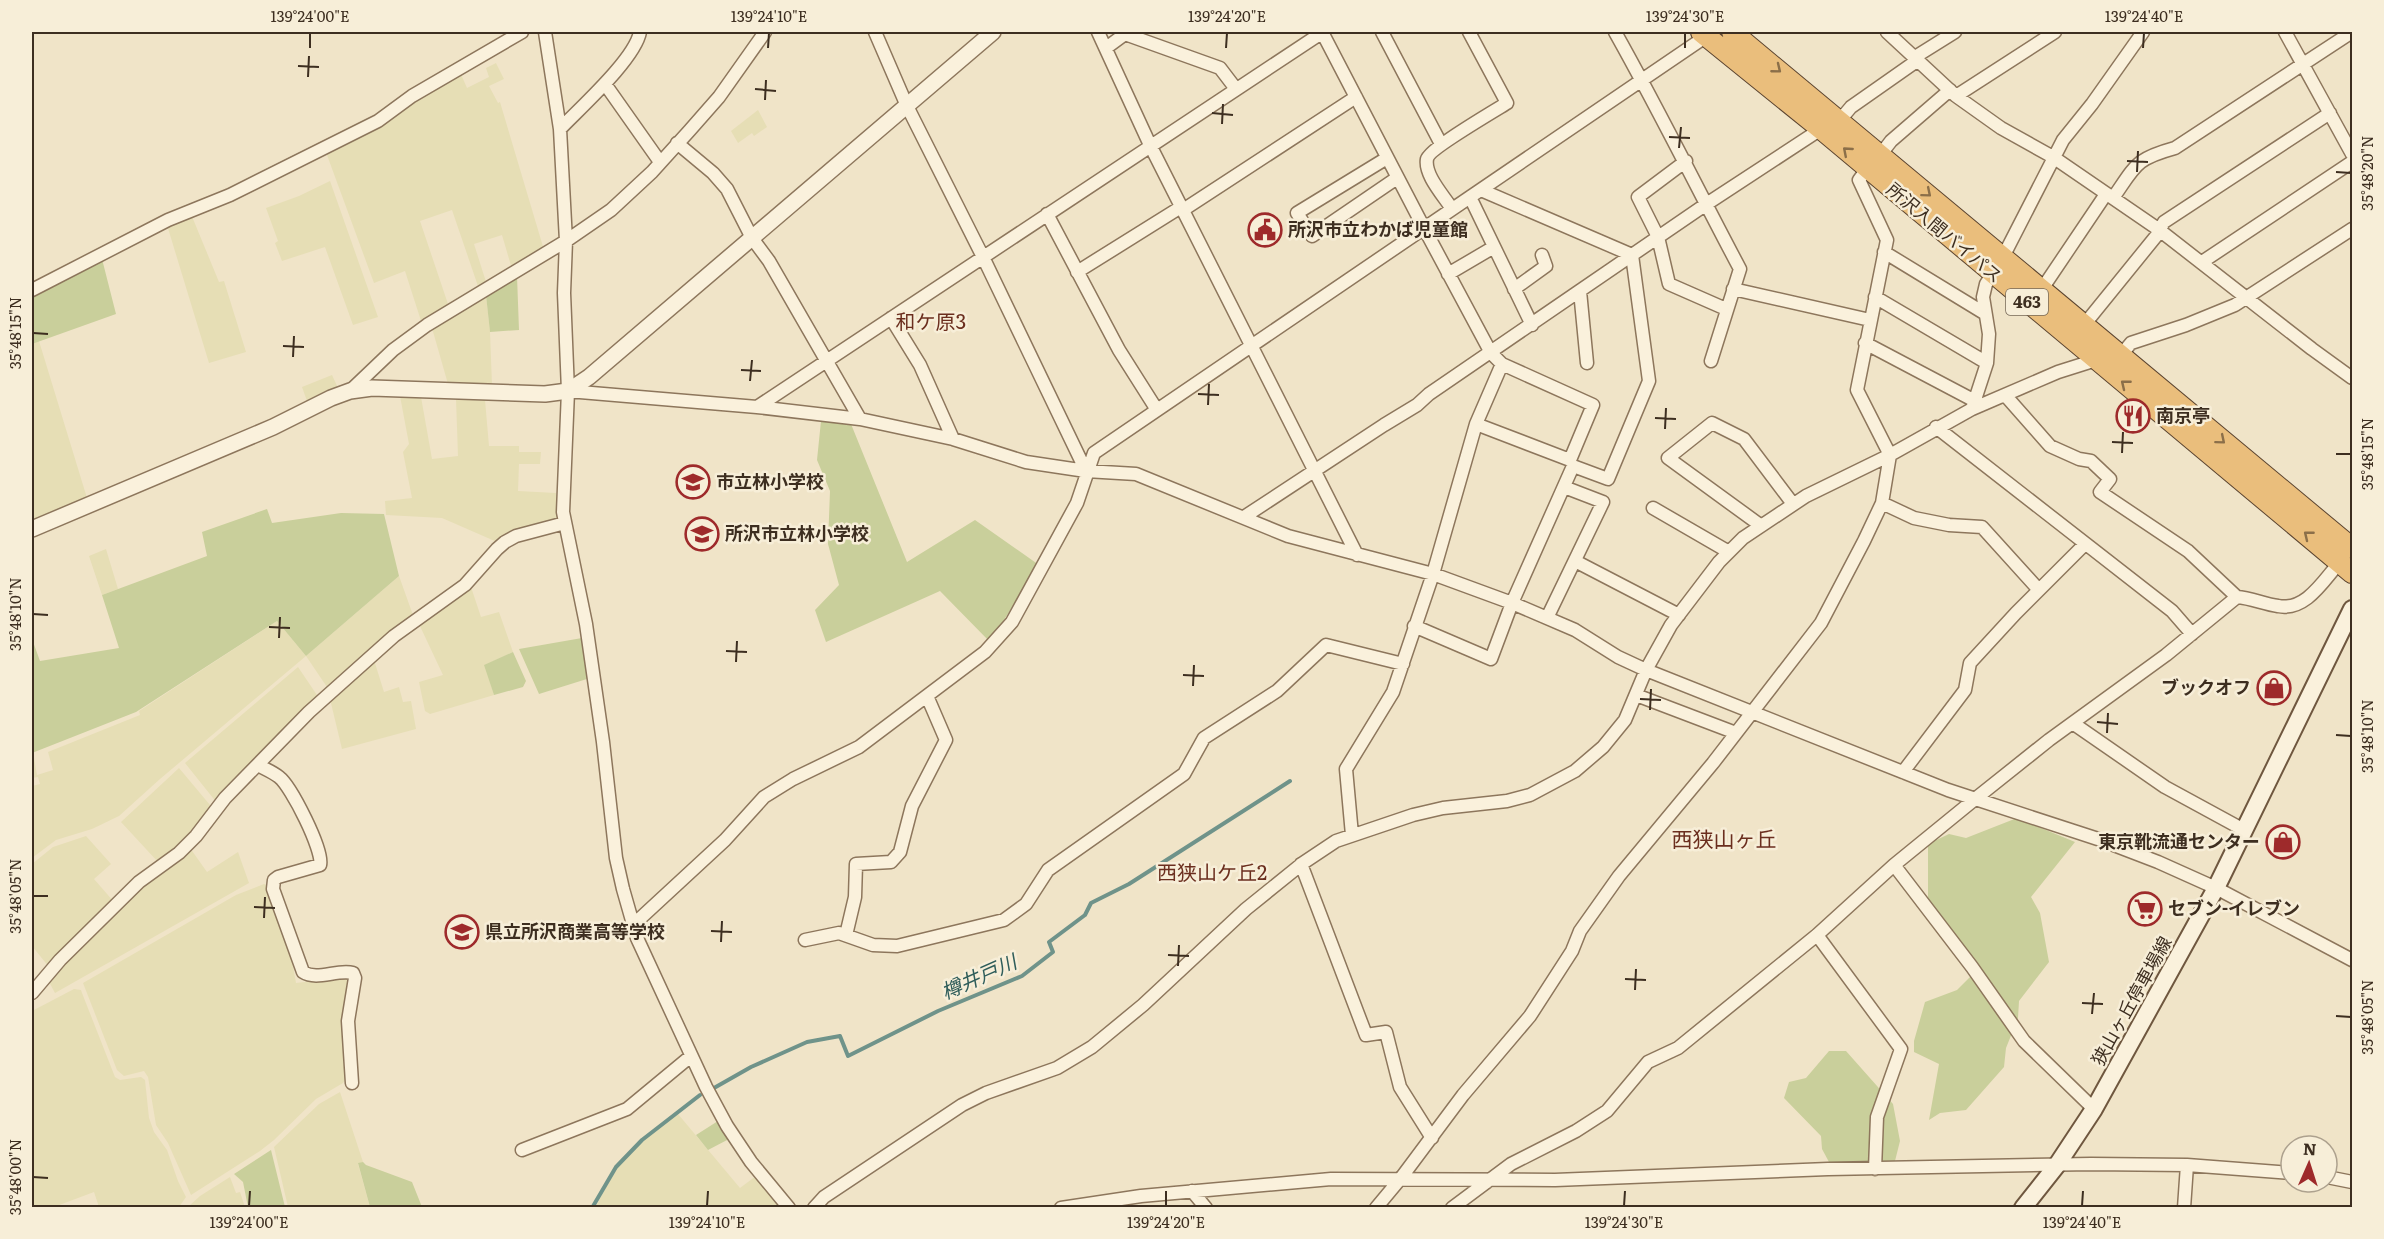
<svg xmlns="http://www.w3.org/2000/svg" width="2384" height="1239" font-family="Literata,'Noto Sans JP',serif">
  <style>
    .farmland { fill: #e6deb5 }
    .green { fill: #c9cf9b }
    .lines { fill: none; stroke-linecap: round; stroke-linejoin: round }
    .stream { stroke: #6f938a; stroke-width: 4 }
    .minor-casing { stroke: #8d765c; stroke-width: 15 }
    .tertiary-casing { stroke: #8d765c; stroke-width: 18 }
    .secondary-casing { stroke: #6f573f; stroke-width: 20 }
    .trunk-casing { stroke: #5b4430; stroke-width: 22 }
    .minor { stroke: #faf1dc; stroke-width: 12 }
    .tertiary { stroke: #faf1dc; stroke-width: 15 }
    .secondary { stroke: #faf1dc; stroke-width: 16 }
    .trunk { stroke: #eabe7c; stroke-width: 20 }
    .oneway { stroke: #8b6f49 }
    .ticks { fill: none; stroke: #3d2e20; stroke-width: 2 }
    .labels { text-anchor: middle; stroke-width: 5; stroke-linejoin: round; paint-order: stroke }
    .shield { fill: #f7eed8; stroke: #756857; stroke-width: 1.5 }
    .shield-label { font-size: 16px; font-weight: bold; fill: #3d2e20 }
    .poi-label { font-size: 18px; font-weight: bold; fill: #3d2e20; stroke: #f7eed8; text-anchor: start }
    .street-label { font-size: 18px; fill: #3d2e20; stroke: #f7eed8 }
    .neighbourhood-label { font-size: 20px; fill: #6b2e1e; stroke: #f7eed8 }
    .water-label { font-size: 20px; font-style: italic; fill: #2f5d5a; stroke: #f7eed8 }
    .quarter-label { font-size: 21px; fill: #6b2e1e; stroke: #f7eed8 }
    .neatline { fill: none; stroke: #3d2e20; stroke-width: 2 }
    .ticks-label { font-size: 15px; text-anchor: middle; fill: #3d2e20 }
  </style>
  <rect width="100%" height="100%" fill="#f0e4c8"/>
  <path class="farmland" d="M496,63l8,16 -15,7 9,17 2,-1 44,148 -32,19 -10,-34 -28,9 13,41 -8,4 -27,-79 -32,11 29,86 -27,17 -17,-53 -31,12 -47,-128v-5l133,-78 7,16 22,-11 -3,-9z
    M758,110l9,17 -13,9 -2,-3 -14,10 -7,-12z
    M330,181l48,136 -25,8 -28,-78 -43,14 -7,-18 3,-2 -12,-33 33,-12z
    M191,214l28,68 5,-1 22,71 -37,11 -42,-138z
    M486,295l4,37 2,53 -44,-1 -16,-56z
    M39,341l48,157 -55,24v-178z
    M332,375l6,13 -31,13 -5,-14z
    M400,396l21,1 11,62 26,-3 -2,-57 29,1 4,46h30v6h22l-1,12h-21l-1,27 38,2 2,24 -4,5 -57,20 -55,-24 -56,-3 -1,-14 27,-3 -9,-46 6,-8z
    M106,549l12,40 -16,6 -13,-39z
    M399,576l15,42 -85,72 -23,-34 -146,123 -41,37 -27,13 -36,11 -24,18v-72l8,-2 -2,-7 -6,1v-20h2l3,17 16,-5 -5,-18 92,-37 -1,-4 138,-90 29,35z
    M470,584l11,33 18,-5 14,40 -28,13 9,30 -64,19 -5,-3 -6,-29 24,-7 -24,-51z
    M374,660l10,32 15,-5 4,15 8,-1 5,28 -74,20 -12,-50z
    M298,667l21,31 -102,105 -32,-40z
    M179,768l31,37 5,1 -38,44 -19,12 -37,-40z
    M86,836l25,28 -17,15 20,23 -65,65 -17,-21v-82l21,-17z
    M190,848l17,24 31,-20 11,31 -194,110 -7,-13 93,-94z
    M264,884l3,1 24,70 5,28 51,-6 2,2 -5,43 3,55 -4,6 -27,16 -42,41 -14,11 -69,44 -23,-52 -12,-18 -8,-48 -4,-6 -20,5 -7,-6 -34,-87 153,-88z
    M74,989l7,1 1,3 33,84 5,3 21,-3 4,3 4,38 5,14 13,18 11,31 8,16 -7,10h-80l-5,-15 -40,15 -22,1v-191l2,-7z
    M340,1092l23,70 -5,2 12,43h-82l-14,-60 45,-43z
    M678,1114l62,74 16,-12 26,32h-187l21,-39 27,-29z
    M230,1177l6,16 4,-1 5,15h-57l12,-11z"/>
  <path class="green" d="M102,259l14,55 -84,30v-50z
    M517,276l2,54 -29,2 -4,-37z
    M821,421l30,3 56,138 68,-42 64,45 -49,77 -50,-51 -114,51 -11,-32 24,-25 -11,-41 2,-53 -13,-31z
    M267,509l5,14 69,-10 43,1 15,62 -93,80 -29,-35 -141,91 -104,41v-114l8,22 79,-13 -17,-53 105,-39 -5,-24z
    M582,638l8,40 -51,16 -20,-45z
    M513,652l13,29 -3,6 -29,8 -10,-30z
    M2017,818l58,24 -44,55 9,16 9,49 -30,39 -1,17 -12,30 -2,19 -38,43 -26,3 -11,7 10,-56 -25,-12v-11l11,-39 32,-12 22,-22 -51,-62v-62l21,-10 17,4z
    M1829,1051h17l47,53 7,37 -5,20 -38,2 -28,-1 -7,-13 -1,-13 -37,-38 5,-16 17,-4z
    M718,1121l11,18 -21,11 -12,-15z
    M271,1150l14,57h-37l-5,-25 -9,-8z
    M363,1162l3,3 46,17 10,25h-52l-12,-44z"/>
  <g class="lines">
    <path class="stream" d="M714,1088l37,-21 56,-25 33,-6 8,20 90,-45 84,-35 31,-24 -4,-10 36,-27 6,-12 38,-19 161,-103
      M592,1208l24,-41 26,-27 58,-45"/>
    <g class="minor-casing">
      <path id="minor" d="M545,32l15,97 6,112 -2,52 4,98 -5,121 23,112 17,118 13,116 7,31 14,49 69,149 21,39 24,36 38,46
        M875,32l32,74 76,151 103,214
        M1098,32l52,113 207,410
        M1322,32l102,196 67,125 11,11 -26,60 -43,150 -40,118 -47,77 6,66
        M1382,32l59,112
        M1615,32c44,78 83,158 125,237l-29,92
        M1887,32l69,64 45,32 52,29 105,72 154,120 40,29
        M2285,32l67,122
        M1106,48l19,-14 95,34 16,21
        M1915,57l40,-25
        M605,84l55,78
        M1956,96l99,-64
        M1840,120l11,-13 67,-47
        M560,129c20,-21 75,-70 80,-97
        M677,143l36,30 14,16 25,49 17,23 91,158
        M1881,154l10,-13 59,-51
        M1387,158l-90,55 15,23 85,-58
        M1686,161l-48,36 20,40 11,47 57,25
        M1470,197l62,128
        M2113,198c23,-33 22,-39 62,-50l177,-116
        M1452,209c-8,-13 -28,-34 -25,-50 2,-10 67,-48 80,-56l-38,-71
        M1183,210l173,-113
        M1047,214l72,136 38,60
        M1884,252l100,61
        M2202,262l150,-100
        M1077,272l104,-65
        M1448,274l46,-27
        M1514,289l32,-23 -4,-11
        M1733,289l137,31
        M2042,289l64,-95
        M32,290l136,-70 62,-25 148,-74 34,-25 110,-64
        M1580,291l7,72
        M1875,297l112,66
        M891,318l29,47 33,74
        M2084,325l73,-90 7,-13 166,-109
        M1865,343l110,58
        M2121,355l10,-12 55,-18 49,-20 117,-76
        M350,391l43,-41 34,-25 139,-84 45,-31 41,-38 38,-42 29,-33 46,-65
        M568,391l189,16 103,12 93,20 73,23 60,9 50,3 152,62 145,38 79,29 63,27 43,27 28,13 302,120 150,49 60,23 58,26 136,72
        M2005,395l45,51 29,13 12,2 19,18 -10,13 88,59 49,46
        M757,407l566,-375
        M1972,409l15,-46 2,-29 -6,-37 3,-13 17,-27 60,-117 29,-36 51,-72
        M1476,424l94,36 23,-55 -91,-41
        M1936,427l236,184 20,23
        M1882,503l32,15 35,7 33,2 57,63
        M1653,508l76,44
        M1244,517l140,-92 33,-20 12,-11 276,-189 116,-76
        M1760,525l-92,-67 44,-35 32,16 49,65
        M1575,561l104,54
        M1547,618l56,-116 -39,-15
        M1414,626l77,33 21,-56 61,-137 35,13 41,-98 -17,-126 -151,-65
        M1636,695l100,38
        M2074,724l91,63 79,43
        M258,765c7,4 15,7 21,12 12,9 45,74 41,88l-42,12 -4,3 -1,9 30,83c14,9 34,-3 50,1l2,5 -7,43 4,62
        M1903,772l62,-82 5,-27 46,-50 69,-69
        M1301,864l65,171 20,-3 14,55 32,51
        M1894,865l78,102 52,74 70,68
        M633,925l92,-85 39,-43 29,-18 66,-32 126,-95 27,-30 65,-119 17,-50 617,-420
        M846,935l9,-38 1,-33 35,-2 9,-10 12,-46 34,-66 -19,-44
        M1817,935l84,114 -24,68 -2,52
        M805,940l34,-7 34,12 24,1 107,-26 22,-16 22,-34 136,-96 20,-36 73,-47 49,-46 77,19
        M32,993l28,-33 79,-78 40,-29 17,-17 29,-38 84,-86 85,-76 71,-51 32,-36 8,-7 11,-6 49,-13
        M522,1150l105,-41 64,-53
        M2327,1177l25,5
        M1192,1191l14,17
        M814,1208l10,-11 138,-92 24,-12 71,-25 35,-21 51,-42 103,-96 57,-46 33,-22 77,-26 30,-7 64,-7 23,-6 45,-24 28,-24 22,-27 21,-50 25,-45 48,-63 24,-24 63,-42 84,-41 82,-46 86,-37 38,-12
        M1061,1208l80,-12 190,-17 224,1 273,-11 263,-5 96,1 104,8
        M1376,1208l25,-30 62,-83 67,-79 42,-65 8,-20 39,-55 94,-113 108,-140 43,-82 18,-38 8,-48 -33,-65 30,-150 -28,-60 8,-11
        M1452,1208l59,-44 65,-33 31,-20 41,-49 30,-14 139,-113 77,-70 81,-66 74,-59 117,-85 71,-58c14,1 27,7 41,9 25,5 42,-20 56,-37
        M2184,1208l3,-43"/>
    </g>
    <g class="tertiary-casing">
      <path id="tertiary" d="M32,529l241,-102 58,-29 19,-7 22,-3 173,6 23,-3 21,-14 404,-345"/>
    </g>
    <g class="secondary-casing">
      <path id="secondary" d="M2023,1208l34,-43 37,-56 122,-221 136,-279"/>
    </g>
    <g class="trunk-casing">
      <path id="trunk" d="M1701,32l120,97 531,444
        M1732,32l620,516"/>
    </g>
    <use href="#minor" class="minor"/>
    <use href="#tertiary" class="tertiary"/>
    <use href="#secondary" class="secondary"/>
    <use href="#trunk" class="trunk"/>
  </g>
  <defs><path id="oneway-chevron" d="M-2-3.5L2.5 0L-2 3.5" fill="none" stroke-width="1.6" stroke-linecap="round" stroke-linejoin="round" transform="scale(1.5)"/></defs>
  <g class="oneway">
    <use href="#oneway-chevron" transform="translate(1777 69) rotate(39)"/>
    <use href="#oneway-chevron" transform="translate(1847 151) rotate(-139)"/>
    <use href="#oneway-chevron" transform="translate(1927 193) rotate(40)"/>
    <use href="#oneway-chevron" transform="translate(2125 384) rotate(-141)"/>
    <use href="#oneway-chevron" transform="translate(2221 440) rotate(40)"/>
    <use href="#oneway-chevron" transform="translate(2308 535) rotate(-141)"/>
  </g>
  <path class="ticks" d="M310,48v-15M768,48l1,-15M1226,48l1,-15M1685,48v-15M2143,48l1,-15M298,66l21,1M308,77l1,-21M755,89l21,2M765,100l1,-20M1212,113l21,2M1222,124l1,-20M1669,137l21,1M1679,148l2,-21M2127,161l21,1M2137,172l1,-21M2336,172l15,1M33,333l15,1M283,346l21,1M293,357l1,-21M741,370l20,1M750,381l2,-21M1198,394l21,1M1208,405l1,-21M1655,418l21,1M1665,429l1,-21M2112,442l21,1M2122,453l1,-21M2336,454h15M33,614l15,1M269,627l21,1M279,638l1,-21M726,651l21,1M736,662l1,-21M1183,675l21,1M1193,686l1,-21M1640,699l21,1M1650,710l1,-21M2097,722l21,2M2107,733l1,-20M2336,735l15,1M33,896h15M254,907l21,1M264,918l1,-21M711,931l21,1M721,942l1,-21M1168,955l21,1M1178,966l1,-21M1625,979l21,1M1635,990l1,-21M2082,1003l21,1M2092,1014l2,-21M2336,1016l15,1M33,1177l15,1M249,1206l1,-15M707,1206l1,-15M1166,1206v-15M1624,1206l1,-15M2082,1206l1,-15"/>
  <defs>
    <g id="civic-ring" transform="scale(1.725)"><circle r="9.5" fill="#f7eed8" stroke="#9e2a2b" stroke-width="1.5"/><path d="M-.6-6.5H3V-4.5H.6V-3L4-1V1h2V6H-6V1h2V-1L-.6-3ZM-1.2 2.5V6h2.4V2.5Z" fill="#9e2a2b"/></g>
    <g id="restaurant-ring" transform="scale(1.725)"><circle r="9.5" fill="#f7eed8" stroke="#9e2a2b" stroke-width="1.5"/><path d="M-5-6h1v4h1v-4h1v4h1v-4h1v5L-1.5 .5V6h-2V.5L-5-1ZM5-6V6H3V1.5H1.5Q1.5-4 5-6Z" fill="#9e2a2b"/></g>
    <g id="school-ring" transform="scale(1.725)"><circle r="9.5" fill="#f7eed8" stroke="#9e2a2b" stroke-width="1.5"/><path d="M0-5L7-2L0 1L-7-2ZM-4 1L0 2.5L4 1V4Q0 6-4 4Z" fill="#9e2a2b"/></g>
    <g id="shop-ring" transform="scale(1.725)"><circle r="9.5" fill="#f7eed8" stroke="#9e2a2b" stroke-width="1.5"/><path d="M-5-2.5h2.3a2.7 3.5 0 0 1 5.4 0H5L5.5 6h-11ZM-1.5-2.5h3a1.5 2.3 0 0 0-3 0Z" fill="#9e2a2b"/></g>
    <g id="supermarket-ring" transform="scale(1.725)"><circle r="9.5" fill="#f7eed8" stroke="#9e2a2b" stroke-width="1.5"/><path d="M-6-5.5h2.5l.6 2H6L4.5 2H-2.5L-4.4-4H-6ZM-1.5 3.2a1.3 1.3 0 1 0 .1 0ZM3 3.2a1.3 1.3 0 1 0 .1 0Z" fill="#9e2a2b"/></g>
  </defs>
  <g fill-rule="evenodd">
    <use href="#civic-ring" x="1265" y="230"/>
    <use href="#restaurant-ring" x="2133" y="416"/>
    <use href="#school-ring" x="693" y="482"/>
    <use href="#school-ring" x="702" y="534"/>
    <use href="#shop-ring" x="2274" y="688"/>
    <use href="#shop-ring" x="2283" y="842"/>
    <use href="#supermarket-ring" x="2145" y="909"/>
    <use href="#school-ring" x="462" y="932"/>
  </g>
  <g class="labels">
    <rect class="shield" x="2006" y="289" width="42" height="26" rx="4.5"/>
    <g class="shield-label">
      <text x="2027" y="308">463</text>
    </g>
    <g class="poi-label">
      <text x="1288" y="236">所沢市立わかば児童館</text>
      <text x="2156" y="422">南京亭</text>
      <text x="716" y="488">市立林小学校</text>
      <text x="725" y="540">所沢市立林小学校</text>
      <text x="2251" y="694" text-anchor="end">ブックオフ</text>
      <text x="2260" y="848" text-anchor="end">東京靴流通センター</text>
      <text x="2168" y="915">セブン-イレブン</text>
      <text x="485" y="938">県立所沢商業高等学校</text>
    </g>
    <g class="street-label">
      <text transform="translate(1944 233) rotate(40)" y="6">所沢入間バイパス</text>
      <text transform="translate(2132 1001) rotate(-61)" y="6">狭山ヶ丘停車場線</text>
    </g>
    <g class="neighbourhood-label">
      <text x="931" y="329">和ケ原3</text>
      <text x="1212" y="880">西狭山ケ丘2</text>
    </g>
    <g class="water-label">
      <text transform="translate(979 977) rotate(-24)" y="7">樽井戸川</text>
    </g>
    <g class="quarter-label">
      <text x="1724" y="847">西狭山ヶ丘</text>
    </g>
  </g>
  <rect width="2384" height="1239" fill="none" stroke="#f7eed8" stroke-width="66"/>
  <g transform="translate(2309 1164) rotate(3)"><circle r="28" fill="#f7eed8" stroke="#ada18e" stroke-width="1.5"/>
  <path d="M0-4.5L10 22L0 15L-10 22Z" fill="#9e2a2b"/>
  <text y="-9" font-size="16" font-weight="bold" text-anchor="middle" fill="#3d2e20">N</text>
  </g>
  <rect x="33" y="33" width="2318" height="1173" class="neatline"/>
  <g class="ticks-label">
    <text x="310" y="22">139°24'00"E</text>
    <text x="769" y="22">139°24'10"E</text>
    <text x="1227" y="22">139°24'20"E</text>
    <text x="1685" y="22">139°24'30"E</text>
    <text x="2144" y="22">139°24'40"E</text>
    <text transform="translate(2368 173) rotate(-90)" y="5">35°48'20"N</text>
    <text transform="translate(16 333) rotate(-90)" y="5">35°48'15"N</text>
    <text transform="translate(2368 454) rotate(-90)" y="5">35°48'15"N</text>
    <text transform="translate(16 614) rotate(-90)" y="5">35°48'10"N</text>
    <text transform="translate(2368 736) rotate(-90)" y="5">35°48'10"N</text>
    <text transform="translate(16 896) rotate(-90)" y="5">35°48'05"N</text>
    <text transform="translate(2368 1017) rotate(-90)" y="5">35°48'05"N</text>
    <text transform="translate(16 1177) rotate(-90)" y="5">35°48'00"N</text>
    <text x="249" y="1228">139°24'00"E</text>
    <text x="707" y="1228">139°24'10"E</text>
    <text x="1166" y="1228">139°24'20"E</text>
    <text x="1624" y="1228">139°24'30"E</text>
    <text x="2082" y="1228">139°24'40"E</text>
  </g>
</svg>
